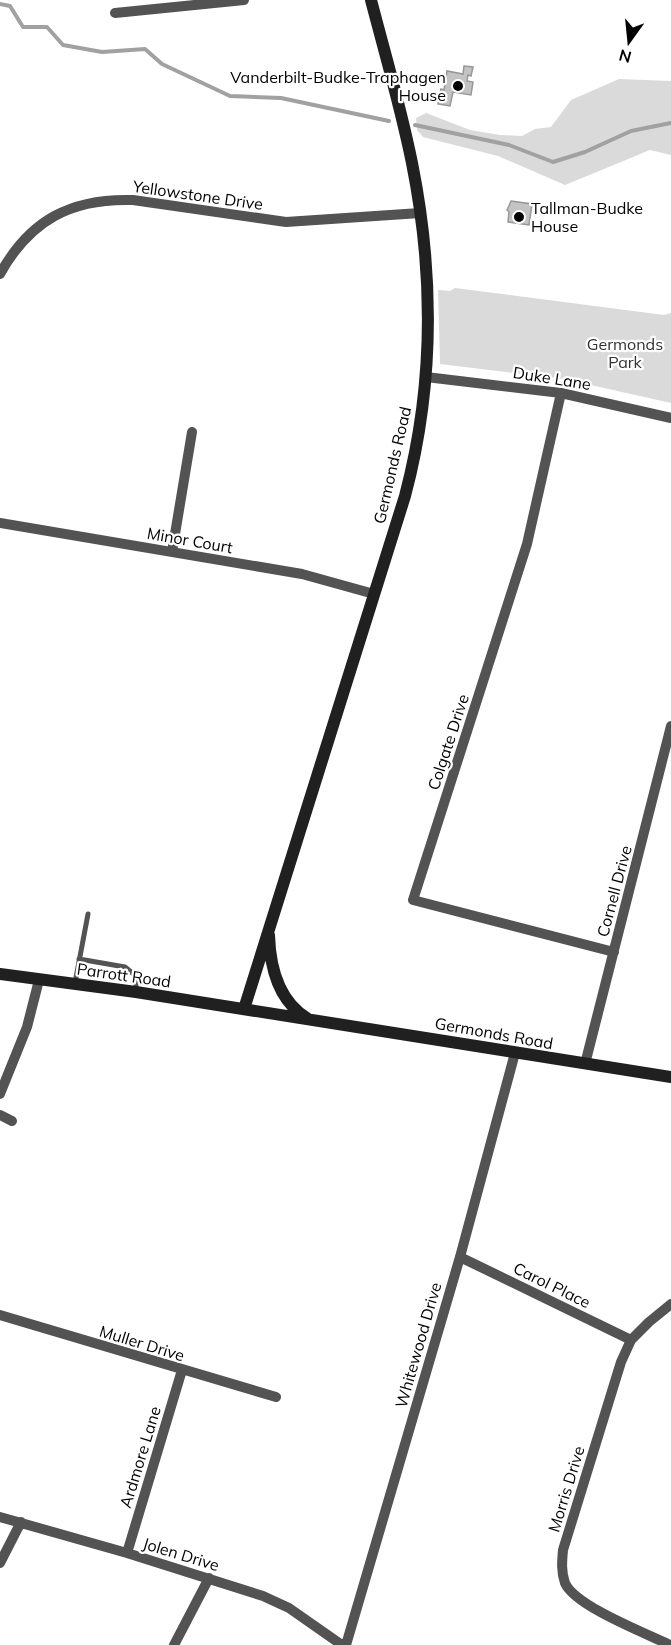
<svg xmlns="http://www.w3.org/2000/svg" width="671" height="1645" font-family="Mulish,sans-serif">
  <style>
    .green { fill: #dadada }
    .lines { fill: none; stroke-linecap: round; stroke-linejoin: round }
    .stream { stroke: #a1a1a1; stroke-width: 4 }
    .building { fill: #c3c3c3; stroke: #979797; stroke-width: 1.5 }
    .lane { stroke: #535353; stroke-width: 5 }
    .street { stroke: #535353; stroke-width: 10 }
    .secondary { stroke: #202020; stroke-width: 12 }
    .poi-dot { fill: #000; stroke: #fff; stroke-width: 2 }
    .labels { text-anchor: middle; stroke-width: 4.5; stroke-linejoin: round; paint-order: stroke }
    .poi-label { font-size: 16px; fill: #000; stroke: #fff; text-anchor: end }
    .street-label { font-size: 16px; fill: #000; stroke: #fff }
    .park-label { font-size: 16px; fill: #313131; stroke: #fff }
  </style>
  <rect width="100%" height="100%" fill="#fff"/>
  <path class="green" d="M619,79l52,2v74l-21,-5 -85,35 -67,-29 -75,-19 -6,-7 -1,-12 10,-5 44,17 30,5 22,1 13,-7 16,-2 20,-27z
    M455,288l209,27 7,-2v90l-107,-24 -124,-15 -2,-74 12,1z"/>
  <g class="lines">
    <path class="stream" d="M0,4l10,2 13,21h24l16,18 39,7 43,-3 17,15 68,32 51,2 108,23
      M415,125l94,20 44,17 32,-10 46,-21 40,-8"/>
  </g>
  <path class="building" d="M464,66l9,1 -2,9 -3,-1 -1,6 6,1 -2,13 -18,-3 -3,14 -12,-2 3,-15 3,1 3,-19 16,3z
    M511,201l21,3 -3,21 -21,-3 1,-10 -2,-2z"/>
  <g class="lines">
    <path class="lane" d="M79,959l46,8 11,9v15
      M75,983l13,-69"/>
    <path class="street" d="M115,13l129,-13
      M0,274c30,-54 71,-76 133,-74l153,22 134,-9
      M426,377l135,16 110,25
      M561,393l-34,151 -114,356 201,52
      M0,523l302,51 72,20
      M172,552l20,-120
      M585,1064l86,-338
      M0,1094l27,-67 12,-47
      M0,1115l12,6
      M460,1257l171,83
      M0,1315l276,82
      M0,1517l127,36 136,43 26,12 53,37
      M127,1553l55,-183
      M0,1563l21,-41
      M174,1645l35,-67
      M346,1645l114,-388 55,-204
      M670,1645c-25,-12 -95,-39 -105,-62 -4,-11 -3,-22 -2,-33l58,-188 10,-22 18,-18 22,-18"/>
    <path class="secondary" d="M269,935c1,33 9,66 39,84
      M0,974l136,18 535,85
      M244,1009l161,-513c29,-109 29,-223 7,-333 -11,-55 -27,-109 -41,-163"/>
  </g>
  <g class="poi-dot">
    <circle cx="458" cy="86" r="6"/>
    <circle cx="519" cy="217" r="6"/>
  </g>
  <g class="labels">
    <g class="poi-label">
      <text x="446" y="83">Vanderbilt-Budke-Traphagen<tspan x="446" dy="18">House</tspan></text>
      <text x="531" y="214" text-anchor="start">Tallman-Budke<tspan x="531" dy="18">House</tspan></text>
    </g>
    <g class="street-label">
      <text transform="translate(198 195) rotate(8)" y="6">Yellowstone Drive</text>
      <text transform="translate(552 378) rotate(9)" y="6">Duke Lane</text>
      <text transform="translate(392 465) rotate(-77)" y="6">Germonds Road</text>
      <text transform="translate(190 540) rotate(10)" y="6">Minor Court</text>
      <text transform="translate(448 742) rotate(-72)" y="6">Colgate Drive</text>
      <text transform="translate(614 891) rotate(-75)" y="6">Cornell Drive</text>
      <text transform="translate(124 975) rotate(8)" y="6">Parrott Road</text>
      <text transform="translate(494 1033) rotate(10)" y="6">Germonds Road</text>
      <text transform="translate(552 1285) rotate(26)" y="6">Carol Place</text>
      <text transform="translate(142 1343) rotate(17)" y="6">Muller Drive</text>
      <text transform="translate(418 1345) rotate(-74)" y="6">Whitewood Drive</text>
      <text transform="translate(140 1457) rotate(-73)" y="6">Ardmore Lane</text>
      <text transform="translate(566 1489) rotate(-73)" y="6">Morris Drive</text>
      <text transform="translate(181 1554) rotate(17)" y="6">Jolen Drive</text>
    </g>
    <g class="park-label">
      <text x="625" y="350">Germonds<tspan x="625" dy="18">Park</tspan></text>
    </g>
  </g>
  <g transform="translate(629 42) rotate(195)" stroke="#ffffff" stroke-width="4.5" paint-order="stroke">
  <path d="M0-4.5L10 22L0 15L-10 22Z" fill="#000000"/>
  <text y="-9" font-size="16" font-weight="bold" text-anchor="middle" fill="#000000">N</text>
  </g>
</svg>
